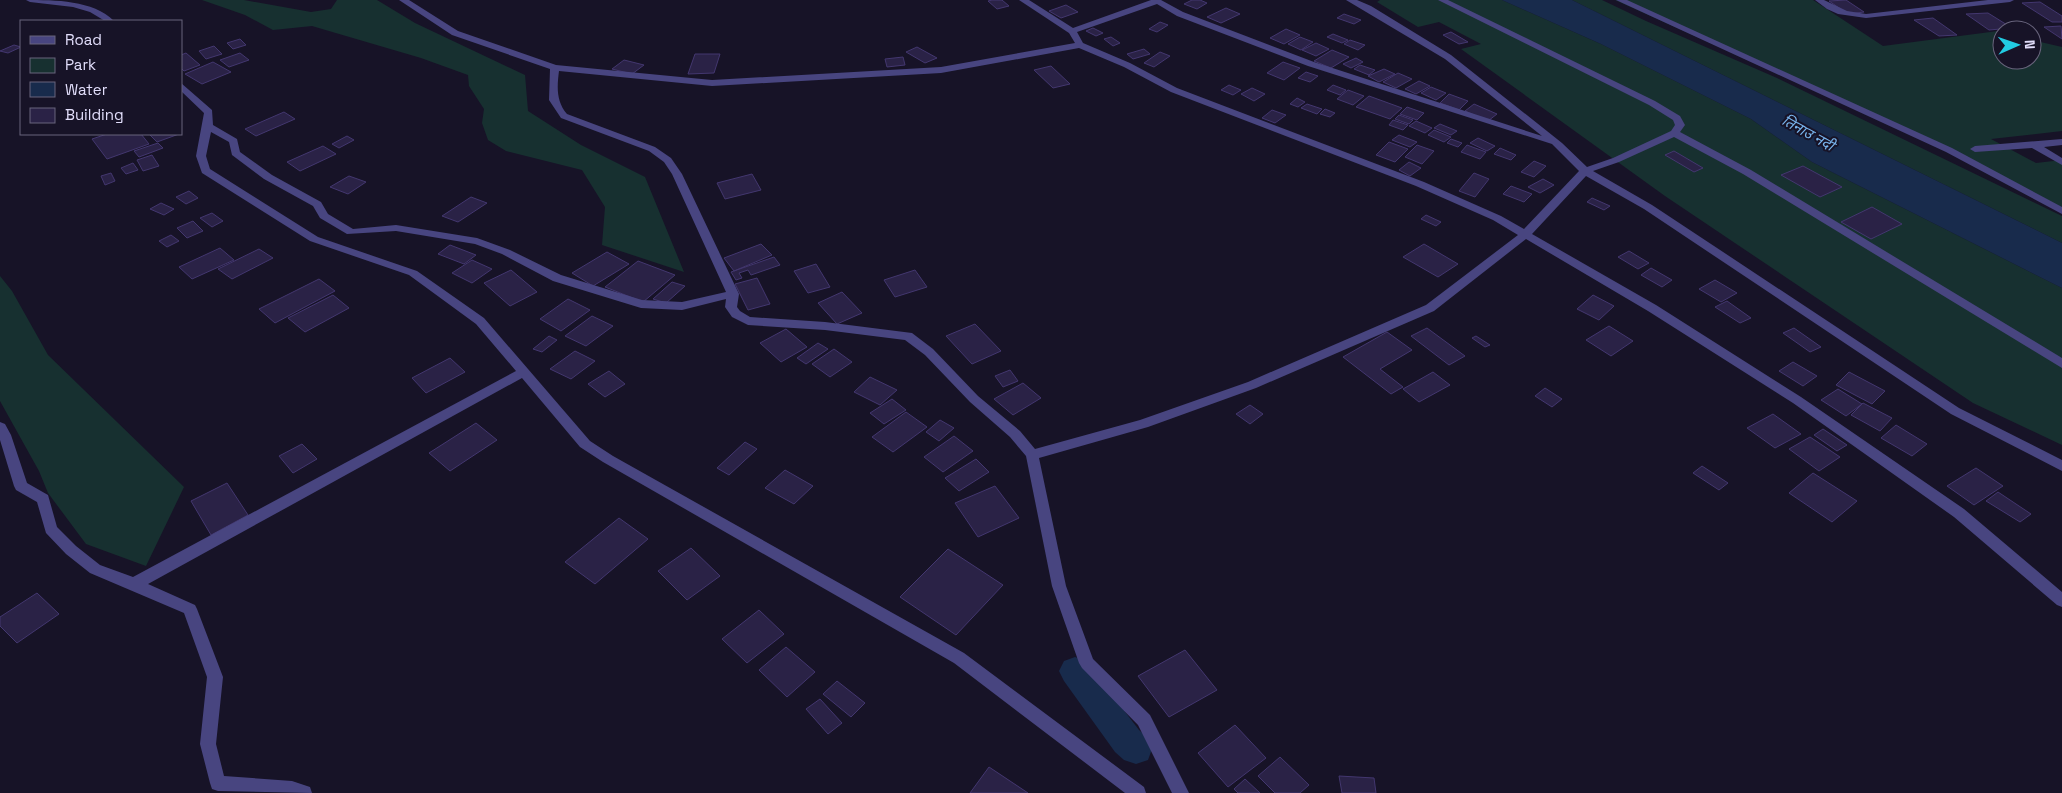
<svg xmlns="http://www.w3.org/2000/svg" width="2062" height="793" font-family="'Space Grotesk','Noto Sans Devanagari',sans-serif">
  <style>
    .green { fill: #173030 }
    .water { fill: #182b4c }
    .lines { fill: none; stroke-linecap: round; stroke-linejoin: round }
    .canal { fill: #182b4c; fill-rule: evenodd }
    .building { fill: #2a2246; stroke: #43376f }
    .minor { fill: #484580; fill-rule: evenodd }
    .labels { text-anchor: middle; stroke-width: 4; stroke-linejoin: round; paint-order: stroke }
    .far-water-label { font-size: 15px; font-style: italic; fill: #79b5ee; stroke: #171327 }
  </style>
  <rect width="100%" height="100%" fill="#171327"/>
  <path class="green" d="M202,0h42l67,12 20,-3 6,-9h40l38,23 110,52 3,36 53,34 64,32 39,95 -82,-27 3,-38 -23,-37 -76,-19 -18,-11 -6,-17 2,-14 -15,-23 -1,-11 -47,-17 -109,-32 -39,4 -28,-15z
    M1380,0h122l99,44 150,75 61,43 250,126v157l-89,-42 -308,-207 -204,-147 20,-5 -42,-22 -21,5 -41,-25z
    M1572,0h30l44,21 131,57 285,138v27z
    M1615,0h198l70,46 115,-15 4,1v28h30v-20l30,7v84l-71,8 45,24 26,-3v48l-147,-73z
    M0,276l12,15 36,64 136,132 -38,79 -60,-22 -38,-51 -9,-22 -39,-70z"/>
  <path class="water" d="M1502,0h70l490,243v45l-250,-126 -61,-43 -150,-75z"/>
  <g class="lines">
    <path class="canal" d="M1075,657l11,4 53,69 9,8 4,11 -4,11 -12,4 -12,-4 -9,-8 -51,-71 -5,-10 5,-10z"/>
  </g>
  <path class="building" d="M992,0h10l7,6 -12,3 -9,-8z
    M1192,0h8l7,3 -10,6 -13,-5z
    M1846,0l18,12 -16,2 -19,-13z
    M2040,2l22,14v6h-10l-30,-19z
    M1066,5l12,7 -17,6 -12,-7z
    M1226,8l14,6 -19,9 -14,-6z
    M1988,13l24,15 -23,2 -23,-16z
    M1344,14l17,6 -7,4 -17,-6z
    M1933,18l24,17 -18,1 -25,-16z
    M1160,22l8,3 -11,7 -8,-3z
    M2061,26l1,13 -18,-12z
    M1093,28l10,5 -7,3 -10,-5z
    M1286,29l14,6 -16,9 -14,-6z
    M1451,32l17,10 -9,2 -16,-9z
    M1333,34l15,6 -6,3 -15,-6z
    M1111,37l9,6 -7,3 -9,-7z
    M1300,37l13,5 -12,8 -13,-6z
    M240,39l6,6 -13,4 -6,-6z
    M1350,40l15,5 -7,5 -14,-6z
    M1316,43l13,6 -13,7 -14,-6z
    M14,45l7,2 -13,6 -8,-2z
    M214,46l8,8 -16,5 -7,-8z
    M917,47l20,11 -12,5 -19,-11z
    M1144,49l6,5 -17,5 -6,-5z
    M1332,50l17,7 -18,11 -17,-7z
    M1160,52l10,4 -16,11 -10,-4z
    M186,53l14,12 -16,6 -3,-3v-13z
    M240,53l9,7 -20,7 -9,-7z
    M695,54h25l-6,19 -26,1z
    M903,57l2,8 -18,2 -2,-8z
    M1356,58l7,4 -12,6 -8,-4z
    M624,60l20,5 -12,9 -20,-5z
    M213,62l18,10 -29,12 -17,-10z
    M1283,62l17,6 -16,12 -17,-7z
    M1360,65l15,5 -6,5 -15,-6z
    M1051,66l19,18 -17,4 -19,-18z
    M1384,69l11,5 -16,8 -11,-6z
    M1306,72l12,4 -8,6 -12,-4z
    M1398,73l14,6 -16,9 -13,-6z
    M1419,81l11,5 -14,8 -11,-5z
    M1229,85l12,5 -8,5 -12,-5z
    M1333,85l13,5 -6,5 -13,-5z
    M1431,87l15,6 -10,7 -15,-7z
    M1252,88l13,6 -11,7 -13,-7z
    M1348,90l16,6 -11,9 -16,-6z
    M1449,94l19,7 -9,9 -19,-7z
    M1369,96l33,12 -12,11 -34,-12z
    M1297,98l8,4 -7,5 -8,-3z
    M1307,104l15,5 -5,5 -16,-6z
    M1474,104l23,10 -9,7 -23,-10z
    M1407,107l17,6 -7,7 -17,-6z
    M1325,109l10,4 -5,4 -10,-3z
    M1272,110l14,5 -11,8 -13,-5z
    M284,112l11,7 -39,17 -11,-7z
    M1399,115l14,5 -4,4 -14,-5z
    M1393,120l15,5 -5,5 -14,-5z
    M1416,121l16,7 -7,5 -16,-7z
    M1440,124l17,7 -6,4 -17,-7z
    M1434,130l17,7 -7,5 -16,-7z
    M107,134h34l8,10 -42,15 -15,-20z
    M153,134h26l-22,8 -7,-7z
    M1399,135l18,7 -7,5 -18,-7z
    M347,136l7,4 -15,8 -7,-4z
    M1478,138l17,8 -8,5 -17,-8z
    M1451,139l11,4 -4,4 -11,-4z
    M1389,142l19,7 -13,13 -19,-7z
    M158,143l5,5 -24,9 -5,-6z
    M1417,145l17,6 -12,13 -17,-7z
    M1467,145l19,7 -6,7 -19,-7z
    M323,146l13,8 -36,17 -13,-9z
    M1500,148l16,7 -5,5 -17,-6z
    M1674,151l29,17 -9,4 -29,-17z
    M152,155l7,11 -16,5 -6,-11z
    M1534,161l12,5 -12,11 -13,-5z
    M1409,162l12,6 -11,8 -11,-6z
    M133,163l5,7 -12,4 -5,-6z
    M1803,166l39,21 -22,10 -39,-22z
    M111,173l4,8 -10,4 -4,-9z
    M1474,173l15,6 -14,18 -16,-6z
    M752,174l9,16 -36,9 -8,-16z
    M349,176l17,6 -18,12 -18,-7z
    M1543,179l11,6 -14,8 -12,-6z
    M1511,186l21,8 -8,8 -21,-8z
    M189,191l9,7 -12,6 -10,-7z
    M471,197l16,6 -29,19 -16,-6z
    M1592,198l18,8 -6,4 -17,-8z
    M161,203l13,6 -10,6 -14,-6z
    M1872,207l30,17 -31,15 -30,-17z
    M212,213l11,8 -11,6 -12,-9z
    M1426,215l15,7 -5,4 -15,-7z
    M193,221l10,10 -16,7 -10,-10z
    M171,235l8,6 -12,6 -8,-6z
    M761,244l11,11 -38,16 -10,-13z
    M1424,244l34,20 -20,13 -35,-20z
    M450,245l26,10 -12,9 -26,-10z
    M220,248l14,12 -42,19 -13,-12z
    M259,249l14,9 -41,21 -14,-10z
    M1629,251l20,12 -11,6 -20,-12z
    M607,252l22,12 -36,22 -21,-13z
    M774,257l6,8 -29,10 -3,-5 -9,3 3,5 -6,2 -5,-8z
    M472,260l20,9 -20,14 -20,-10z
    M638,261l37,14 -32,27 -38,-15z
    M816,264l14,23 -22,6 -14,-22z
    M1651,268l21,12 -10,7 -21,-12z
    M511,270l26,22 -27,14 -26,-23z
    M915,270l12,17 -32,10 -11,-17z
    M757,278l13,26 -22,6 -13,-26z
    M319,279l16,12 -60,32 -16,-14z
    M1715,280l22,13 -16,9 -22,-13z
    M672,282l13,4 -19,17 -13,-4z
    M842,292l20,21 -25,11 -19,-21z
    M333,295l16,13 -44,24 -17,-14z
    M1593,295l21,11 -15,14 -22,-11z
    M568,299l22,11 -29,21 -21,-12z
    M1727,301l24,17 -11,5 -25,-16z
    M592,316l21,10 -27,20 -21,-10z
    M975,324l26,27 -29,13 -26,-28z
    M1609,326l24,15 -22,15 -25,-16z
    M1427,328l38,28 -16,9 -38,-29z
    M1794,328l27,19 -11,5 -27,-19z
    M786,329l21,18 -26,15 -21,-19z
    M1387,332l25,18 -32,19 23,18 -12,7 -48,-37z
    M549,336l8,4 -15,12 -9,-3z
    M1476,336l14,9 -5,2 -13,-9z
    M818,343l10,6 -22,15 -9,-6z
    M834,349l18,13 -22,15 -18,-13z
    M575,351l20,10 -24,18 -21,-10z
    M450,358l15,14 -39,21 -14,-15z
    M1793,362l24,14 -14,10 -24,-15z
    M1010,370l8,11 -15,6 -8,-11z
    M609,371l16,13 -20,13 -17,-13z
    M1433,372l17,13 -31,17 -16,-13z
    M1849,372l36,19 -13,13 -36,-19z
    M870,377l27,13 -17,15 -26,-13z
    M1023,383l18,15 -28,17 -19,-16z
    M1545,388l17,11 -10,8 -17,-11z
    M1838,389l24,15 -16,12 -25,-16z
    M892,399l14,11 -22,14 -14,-11z
    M1863,403l29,15 -12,13 -29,-16z
    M1250,405l13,9 -13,10 -14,-10z
    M906,412l21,15 -34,25 -21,-15z
    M1773,414l28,20 -26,14 -28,-20z
    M940,420l14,8 -15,13 -13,-9z
    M476,423l21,17 -47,31 -21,-18z
    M1896,425l31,19 -15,12 -31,-18z
    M1823,429l24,16 -10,6 -23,-16z
    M954,436l19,15 -30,21 -19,-15z
    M1810,437l30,20 -21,14 -30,-22z
    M745,442l12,7 -28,26 -12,-7z
    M302,444l15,15 -24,14 -14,-17z
    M976,459l13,13 -30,19 -14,-13z
    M1702,466l26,17 -9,7 -26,-17z
    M1976,468l27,18 -29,19 -27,-19z
    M785,470l28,16 -19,18 -29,-16z
    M1813,473l44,28 -25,21 -43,-29z
    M227,483l21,32 -37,20 -20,-34z
    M995,486l24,32 -41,19 -23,-34z
    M1998,492l33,22 -11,8 -34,-21z
    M619,518l29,21 -53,45 -30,-22z
    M691,548l29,28 -33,24 -29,-29z
    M948,549l55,36 -47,50 -56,-38z
    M37,593l22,21 -42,29 -17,-17v-9z
    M759,610l25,24 -37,29 -25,-24z
    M786,647l29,25 -28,25 -28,-27z
    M1185,650l32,40 -48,27 -31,-41z
    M837,681l28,22 -14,14 -28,-23z
    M820,699l22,24 -14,11 -22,-25z
    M1235,725l31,33 -38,29 -30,-34z
    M1280,757l29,28 -9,8h-25l-17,-17z
    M989,767l39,26h-58z
    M1339,776l35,2 2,15h-34z
    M1245,779l15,14h-22l-4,-4z"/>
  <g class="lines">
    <path class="minor" d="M26,0c29,0 67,0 88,21h-9l-15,-9 -17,-5 -43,-5z
      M399,0h10l49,31 98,34 156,15 229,-13 134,-24 -6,-10 -50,-33h10l44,28 78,-28h10l22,12 131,50 228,74 -97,-77 -99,-59h11l14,6 80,49 111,88 25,24 26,-9 58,-27 4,-6 -2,-5 -24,-15 -211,-105h10l207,101 25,15 5,9 -5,7 71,38 311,188v10l-319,-194 -69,-37 -55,25 -26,9 59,34 307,203 103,52v11l-111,-57 -307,-205 -58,-33 -54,58 124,71 145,92 163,112 98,83v15l-5,-2 -103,-88 -161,-114 -145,-92 -122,-72 -92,72 -178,77 -108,39 -109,31 27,128 27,73 57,56 39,78h-17l-34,-68 -56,-57 -3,-5 -27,-77 -26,-130 -16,-19 -40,-35 -45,-47 -20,-15 -80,-10 -77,-5 -16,-8 -7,-10 1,-8 -44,11 -41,-2 -88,-27 -51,-27 -27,-10 -79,-13 -49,3 -27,-16 -7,-12 -49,-27 -32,-24 -3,-13 -18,-10 -5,24 4,13 108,68 99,34 67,47 106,123 23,15 351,197 180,134 2,6h-21l-171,-130 -351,-201 -23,-15 -58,-69 -374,206 47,21 2,4 26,68 -7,67 8,32 68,5 18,6 2,6 -94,-2 -6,-2 -2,-6 -10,-39 7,-67 -23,-64 -94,-40 -24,-19 -20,-21 -9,-31 -21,-12 -2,-4 -14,-46v-18l5,2 6,11 16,48 21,12 9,32 19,19 24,19 33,12 383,-206 -40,-47 -67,-49 -99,-34 -108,-68 -6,-17 8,-43 -23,-22v-8l31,27 1,15 24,14 3,13 32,23 49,27 7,12 25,15 43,-4 81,13 33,12 51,25 81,25 40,2 44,-10 -54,-118 -8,-12 -15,-11 -88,-33 -12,-18 1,-31 -98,-34zM1157,4l20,12 131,50 244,78 27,27 -55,58 -23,-13 -77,-34 -247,-94 -47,-25 -47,-20 -6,-11zM1079,48l45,19 47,25 245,94 77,34 25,15 -92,70 -178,77 -108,38 -105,29 -15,-18 -42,-35 -45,-47 -21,-16 -87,-11 -75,-5 -10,-6 -3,-4 2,-13 -57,-120 -11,-16 -16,-11 -88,-33c-11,-13 -10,-27 -8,-43l153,15 229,-13z
      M1616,0h11l325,148 110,59v7l-116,-62z
      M1815,0h9l23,11 19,3 122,-14h26l-4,2 -144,16 -28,-4 -11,-5z
      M2062,139v6l-18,2 18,11v7l-30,-17 -57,4 -5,-3 5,-3z"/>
  </g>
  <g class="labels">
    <g class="far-water-label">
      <text transform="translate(1808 133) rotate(29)" y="5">तिनाउ नदी</text>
    </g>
  </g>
  <rect x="20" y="20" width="162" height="115" fill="#171327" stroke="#68647c"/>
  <rect x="30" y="36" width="25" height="8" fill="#484580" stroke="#68647c"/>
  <text x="65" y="45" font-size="15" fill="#e2defb">Road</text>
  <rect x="30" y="58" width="25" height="15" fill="#173030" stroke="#68647c"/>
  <text x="65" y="70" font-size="15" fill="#e2defb">Park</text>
  <rect x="30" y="82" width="25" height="15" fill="#182b4c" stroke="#68647c"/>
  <text x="65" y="95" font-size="15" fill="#e2defb">Water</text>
  <rect x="30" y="108" width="25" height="15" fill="#2a2246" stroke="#68647c"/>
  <text x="65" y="120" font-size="15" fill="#e2defb">Building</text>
  <g transform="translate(2017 45) rotate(88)"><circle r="24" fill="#171327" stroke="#68647c"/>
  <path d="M0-4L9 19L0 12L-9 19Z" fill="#22cbe2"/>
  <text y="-8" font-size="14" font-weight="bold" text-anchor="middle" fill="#e2defb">N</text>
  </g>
</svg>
